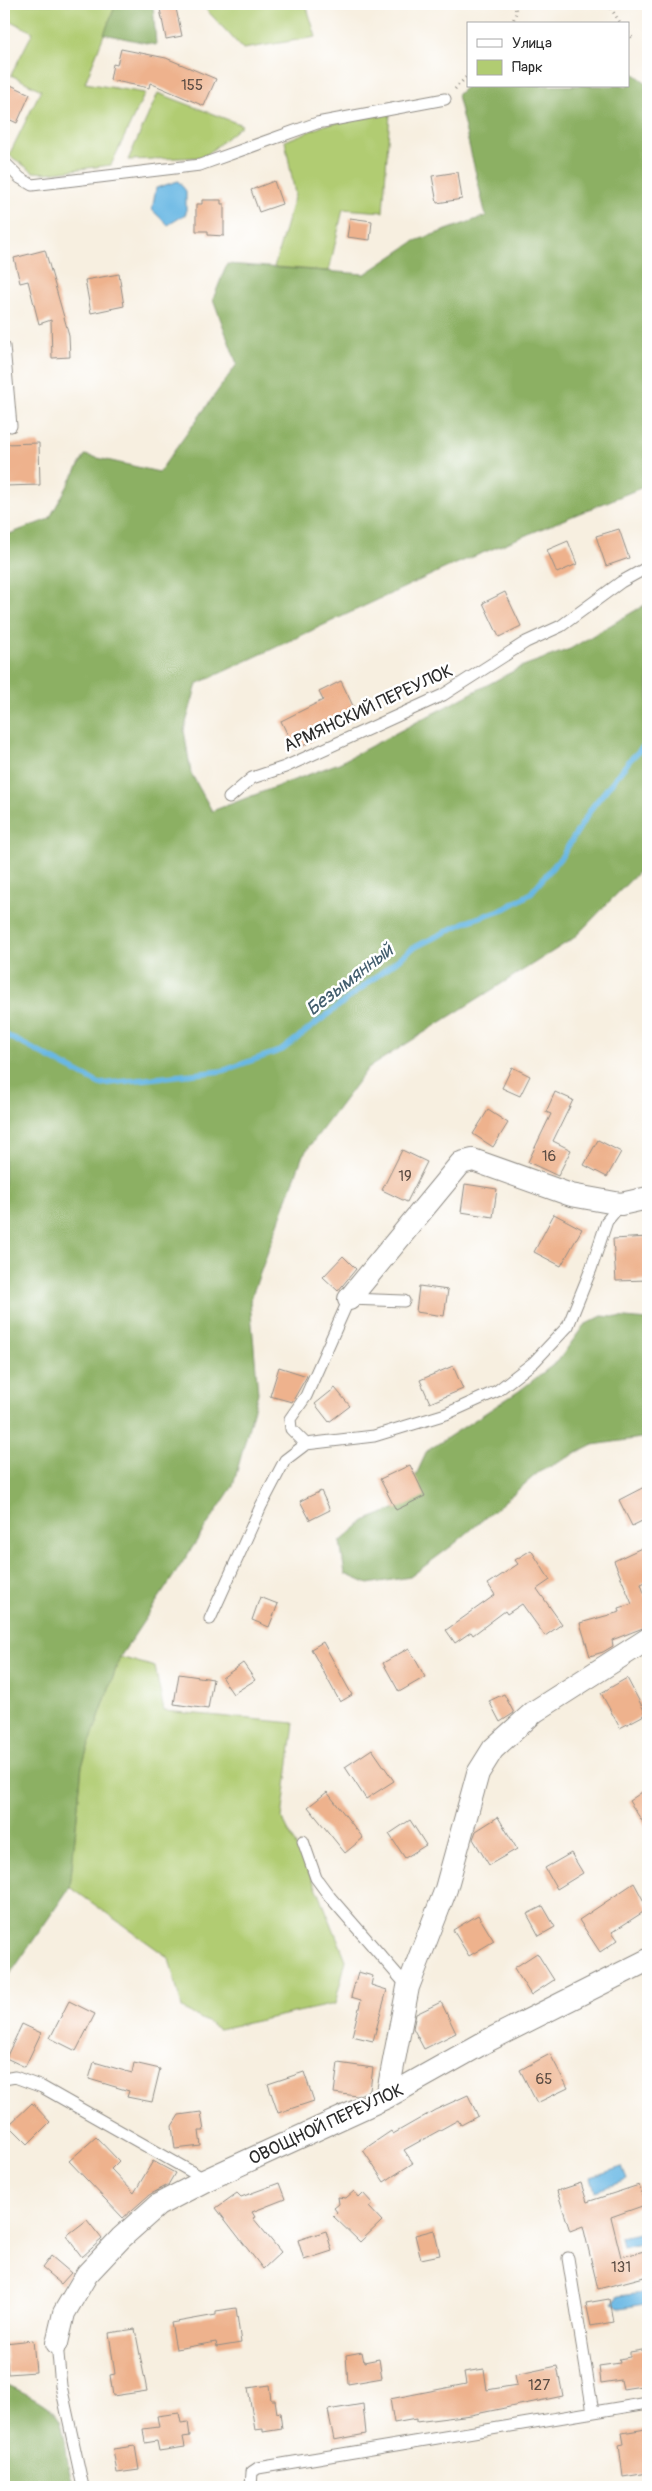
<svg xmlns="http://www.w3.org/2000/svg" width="652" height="2491" font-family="Pangolin,sans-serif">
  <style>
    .green { fill: #b1cc72; stroke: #6e7c4e }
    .forest { fill: #8cb064; stroke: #5c6e48 }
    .water { fill: #69b8e4; stroke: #4a7288 }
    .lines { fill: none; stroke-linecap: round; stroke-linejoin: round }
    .stream { stroke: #69b8e4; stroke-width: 5.5 }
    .building { fill: #eeb28d }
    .lane-casing { stroke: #918d86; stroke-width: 13 }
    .street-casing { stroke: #918d86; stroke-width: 24 }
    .path { stroke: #918d86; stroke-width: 3; stroke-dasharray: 1 4; stroke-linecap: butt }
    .lane { stroke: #fff; stroke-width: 11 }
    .street { stroke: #fff; stroke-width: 22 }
    .labels { text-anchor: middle; stroke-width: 5; stroke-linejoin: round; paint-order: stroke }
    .number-label { font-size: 15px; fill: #5c4d44 }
    .street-label { font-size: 18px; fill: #2b2b2b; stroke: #fff }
    .water-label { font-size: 19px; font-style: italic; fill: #415c6c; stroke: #fff }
  </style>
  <rect width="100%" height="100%" fill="#fff"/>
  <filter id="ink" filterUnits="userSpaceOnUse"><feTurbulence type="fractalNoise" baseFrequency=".02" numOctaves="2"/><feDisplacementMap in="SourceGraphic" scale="10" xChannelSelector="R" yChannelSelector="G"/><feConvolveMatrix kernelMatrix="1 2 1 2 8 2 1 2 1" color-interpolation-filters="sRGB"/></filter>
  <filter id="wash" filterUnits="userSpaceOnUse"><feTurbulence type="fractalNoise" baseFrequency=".0096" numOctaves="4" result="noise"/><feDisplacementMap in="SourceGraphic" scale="20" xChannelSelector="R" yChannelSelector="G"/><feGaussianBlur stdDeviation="1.12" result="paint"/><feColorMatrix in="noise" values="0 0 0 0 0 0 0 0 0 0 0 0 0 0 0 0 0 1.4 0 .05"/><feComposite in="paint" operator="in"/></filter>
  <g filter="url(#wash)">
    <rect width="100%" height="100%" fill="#f7efe0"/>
    <path class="green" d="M4,4h112l-31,79 60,10 -34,72 -63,8 -15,-1 -24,-17 32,-65 -30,-15 22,-43 -29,-14z
      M201,4h105l10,33 -73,12z
      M158,93l84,32 -38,32 -76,3z
      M390,113l-7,99 -40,-3 -14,62 -55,-4 21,-73 -10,-53 40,-16z
      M120,1657l35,10 9,44 130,12 -12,95 37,75 27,67 -11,44 -116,25 -37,-21 -13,-50 -99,-71 12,-122z"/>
    <path class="forest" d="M116,4h37l3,41 -52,-11z
      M629,70l19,14v401l-202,83 -249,116 -13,46 7,43 21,38 127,-48 184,-97 47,-17 78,-46v259l-74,76 -206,130 -65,87 -53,146 8,92 -25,93 -113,171 -38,108 -12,122 -66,96v-1447l45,-17 36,-64 74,17 78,-108 -24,-65 14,-35 138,10 50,-33 71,-25 -29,-121 11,-10 160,1z
      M602,1316l46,4v117l-55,8 -54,27 -86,73 -43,32 -42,7 -23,-10 -5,-32 24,-21 33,-13 14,-22 16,-35 92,-60 39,-30 26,-36z
      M4,2383c16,8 51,22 57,40 7,21 4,43 14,64h-71z"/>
    <path class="water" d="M178,181l8,10v23l-18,11 -16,-15 4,-22z
      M622,2167l5,13 -32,11 -4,-14z
      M648,2231v11l-25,6 -2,-11z
      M644,2293l1,11 -25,4 -7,-5 5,-7z"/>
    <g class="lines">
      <path class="stream" d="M4,1034l96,50 122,-13 60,-21 131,-102 53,-26 40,-14 24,-14 32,-38 31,-50 37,-46 18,-18"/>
    </g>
    <g id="blocks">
      <path class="building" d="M159,4h16l7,32 -16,3z
        M121,49l45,9 50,21 -12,27 -54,-23 -1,5 -39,-8 3,-16 4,1z
        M4,82l26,12 -13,29 -13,-6z
        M458,172l4,27 -25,4 -5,-27z
        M274,181l8,23 -23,8 -8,-22z
        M202,200h19v4h3v32l-16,-1v-4h-12v-27h6z
        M350,218l22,3 -2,19 -23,-3z
        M45,250l24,85 1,22 -18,1 -1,-38 -12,4 -11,-43 -8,2 -6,-25z
        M119,274l5,32 -33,7 -6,-33z
        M39,443l1,42 -36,1v-42z
        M619,529l10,29 -23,8 -10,-30z
        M568,541l9,23 -20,9 -10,-23z
        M505,592l16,34 -22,11 -16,-34z
        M341,681l14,29 -45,23 4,7 -19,10 -14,-29 42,-21 -4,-8z
        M512,1067l18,9 -10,20 -18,-8z
        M555,1092l18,8 -20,41 18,9 -13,26 -30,-14 23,-48 -5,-2z
        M488,1110l20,13 -15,24 -20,-13z
        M598,1140l23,12 -14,25 -23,-12z
        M402,1150l25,12 -20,40 -25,-12z
        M465,1184l32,5 -4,28 -32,-5z
        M554,1214l28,15 -21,37 -27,-14z
        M648,1237v43l-32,1 -3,-42z
        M343,1256l13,13 -18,22 -15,-14z
        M419,1286l29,4 -4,26 -28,-4z
        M453,1366l10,23 -33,14 -10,-23z
        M279,1367l28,9 -15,26 -22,-6z
        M335,1388l15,18 -21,16 -14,-18z
        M410,1465l15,31 -29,14 -16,-31z
        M648,1485v33l-16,8 -13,-26z
        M321,1491l9,19 -20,10 -10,-19z
        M648,1545v36l-7,3 5,15 2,-1v28l-36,14 1,6 -10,6 -13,4 -10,-33 40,-11 -1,-4 13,-4 -18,-43z
        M531,1550l19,30 -13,9 25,35 -17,12 -23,-32 -15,10 -2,-3 -32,24 -2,-3 -16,11 -9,-13 49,-35 -7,-11 30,-20 -3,-4z
        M260,1597l18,7 -9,23 -17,-7z
        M323,1642l29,53 -12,7 -29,-53z
        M409,1648l16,29 -26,15 -16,-29z
        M243,1663l12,17 -22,14 -11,-16z
        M179,1674l34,5 -5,30 -34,-5z
        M627,1678l19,36 -26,14 -19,-35z
        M504,1694l10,19 -14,9 -11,-21z
        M372,1749l22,32 -28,18 -21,-32z
        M648,1788v42l-19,-29z
        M327,1792l36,46 -18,15 -37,-46z
        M498,1817l19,32 -28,16 -16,-26 3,-8z
        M410,1820l16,25 -21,13 -16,-24z
        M571,1853l12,20 -26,16 -12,-21z
        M634,1883l14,26 -36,23 6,8 -18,12 -21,-32z
        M543,1906l12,21 -16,9 -12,-22z
        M478,1915l16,26 -25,15 -16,-26z
        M537,1953l17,27 -23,15 -17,-27z
        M358,1972l15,4 -2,9 16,5 -14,51 -21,-5 9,-36 -10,-3z
        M69,2001l26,13 -19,37 -26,-13z
        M441,2002l15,31 -32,16 -11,-21 3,-14z
        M22,2024l19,9 -16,34 -19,-9z
        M550,2054l18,34 -31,15 -17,-33z
        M94,2062l38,11 2,-10 26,6 -8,33 -25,-5 2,-6 -40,-12z
        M338,2063l35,5 -3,22 -13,6 -23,-3z
        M304,2072l10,29 -36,12 -10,-29z
        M468,2095l10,21 -17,9 -3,-5 -54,30 9,13 -29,19 -21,-32 28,-19 2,3 42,-24z
        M32,2103l18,19 -22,22 -19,-19z
        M201,2112l3,19h-5l2,15 -26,3 -3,-23 7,-11z
        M96,2137l23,24 -8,8 23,24 19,-32 22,12 -7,12 -19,10 -26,23 -54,-57z
        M279,2183l6,16 -33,13 3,5 -2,1 28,34 -18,17 -47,-61 21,-15 4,4z
        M581,2183l6,19 52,-17 6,20 -34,12 10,40 27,-7v26l-50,13 -15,-63 -13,5 -13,-40z
        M354,2191l5,6 4,-4 10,11 -4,3 13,14 -22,21 -27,-26 4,-4 -3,-4 5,-4 -1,-7 8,1z
        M87,2220l15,19 -20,18 -16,-21z
        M434,2230l6,25 -19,4 -6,-24z
        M326,2231l6,20 -28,9 -6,-20z
        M51,2256l20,17 -10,11 -19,-16z
        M609,2299l4,23 -22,4 -5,-23z
        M236,2308l5,35 -24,4 -1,-5 -40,7 -5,-26 45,-8v-4z
        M135,2329l12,62 -34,5 -3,-21 5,-1 -6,-41z
        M33,2340l3,32 -28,2 -3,-31z
        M648,2349v36l-25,4 -2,-9 -20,3 -2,-17 21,-3 -1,-4 11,-2v-5z
        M362,2352l2,10 15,-3 3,19 -34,6 -2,-29z
        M557,2366l6,30 -92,19 -55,7v-3l-22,4 -4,-24 76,-15 -2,-12 20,-3 3,21 30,-5 -2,-10z
        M269,2385l2,15h4l2,13 3,-1 2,17 -19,3v-3l-8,1 -7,-42z
        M363,2404l3,30 -32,6 -6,-30z
        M179,2413l2,10 7,-1 2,14 -7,1 2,10 -26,4 -2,-10 -12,2 -2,-14 16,-2 -2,-11z
        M646,2429l2,44 -25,4 -4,-32 5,-1 -2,-11z
        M135,2446l4,24 -22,3 -4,-24z"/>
    </g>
  </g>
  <g filter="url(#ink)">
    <use href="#blocks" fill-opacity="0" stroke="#918d86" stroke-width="1"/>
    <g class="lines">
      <g class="lane-casing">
        <path id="lane" d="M4,162l16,16 12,7 168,-20 117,-42 128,-24
          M4,346l7,80
          M229,798l23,-20 33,-11 158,-72 83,-53 35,-16 60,-44 27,-15
          M404,1301l-55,-2 -43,97 -16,23 1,10 15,15 68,-8 72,-22 51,-23 37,-29 34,-36 23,-57 16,-48 14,-17
          M210,1619l51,-113 24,-46 21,-16
          M303,1841l13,37 14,19 78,90
          M4,2079l11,-2 27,10 164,93
          M568,2258l25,154
          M57,2343l4,43 22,101
          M251,2487l1,-15 6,-4 390,-65"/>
      </g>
      <g class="street-casing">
        <path id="street" d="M349,1299l112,-136 12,-3 98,35 50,9 27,-6
          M387,2097l21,-110 38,-98 32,-116 15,-24 41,-37 114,-73
          M57,2343l7,-30 23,-39 34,-36 37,-33 48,-25 181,-83 98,-55 163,-82"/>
      </g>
      <path class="path" d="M608,4l13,20
        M512,24l4,-11 -1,-9
        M628,33l6,7
        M455,89l13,-14"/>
      <use href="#lane" class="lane"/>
      <use href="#street" class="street"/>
    </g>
  </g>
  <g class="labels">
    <g class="number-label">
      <text x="192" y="90">155</text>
      <text x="549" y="1161">16</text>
      <text x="405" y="1181">19</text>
      <text x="544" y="2084">65</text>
      <text x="621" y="2272">131</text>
      <text x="539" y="2390">127</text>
    </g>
    <g class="street-label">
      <text transform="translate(368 708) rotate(-25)" y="6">АРМЯНСКИЙ ПЕРЕУЛОК</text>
      <text transform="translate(326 2124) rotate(-25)" y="6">ОВОЩНОЙ ПЕРЕУЛОК</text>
    </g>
    <g class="water-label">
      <text transform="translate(349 979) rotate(-38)" y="7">Безымянный</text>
    </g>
  </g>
  <rect width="652" height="2491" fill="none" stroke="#fff" stroke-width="20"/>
  <rect x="467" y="22" width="162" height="65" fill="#ffffff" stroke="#aaaaaa"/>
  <rect x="477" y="39" width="25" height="8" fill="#ffffff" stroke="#aaaaaa"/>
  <text x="512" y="48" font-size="15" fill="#2b2b2b">Улица</text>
  <rect x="477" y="60" width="25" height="15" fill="#b1cc72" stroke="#aaaaaa"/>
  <text x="512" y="72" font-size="15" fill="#2b2b2b">Парк</text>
</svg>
